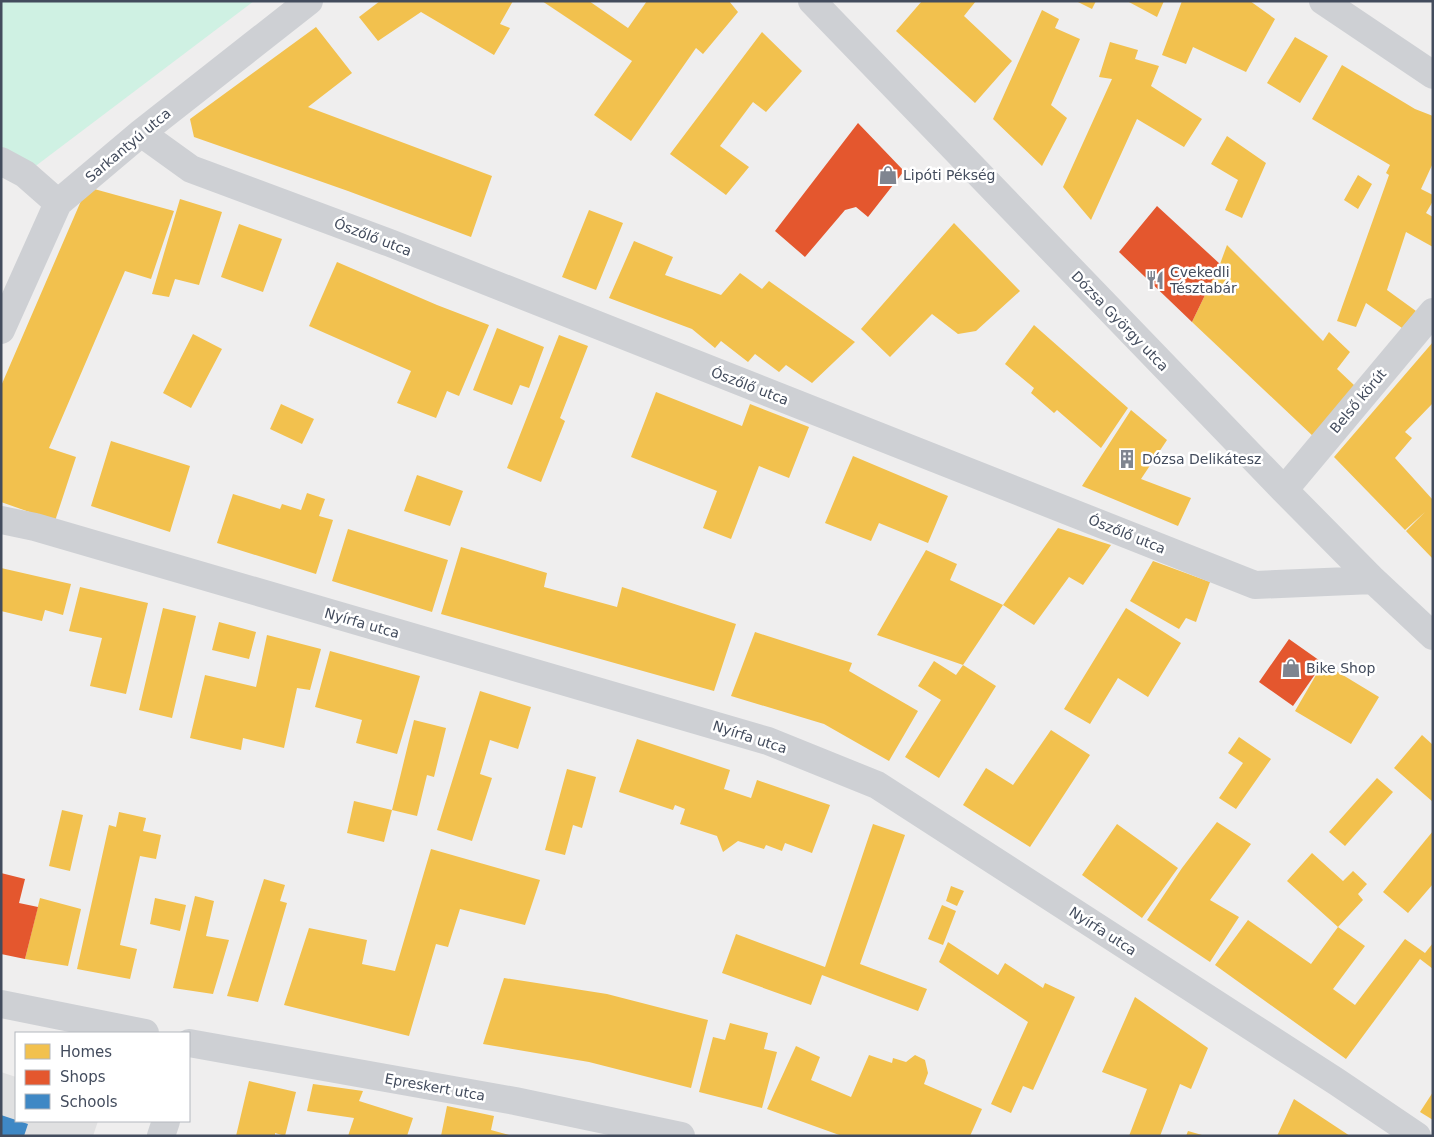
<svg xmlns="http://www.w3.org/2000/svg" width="1434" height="1137" font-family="'DejaVu Sans',sans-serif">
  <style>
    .education { fill: #e0e0e1 }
    .green { fill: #cff1e3 }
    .homes { fill: #f2c14e }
    .shops { fill: #e4572e }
    .schools { fill: #3f88c5 }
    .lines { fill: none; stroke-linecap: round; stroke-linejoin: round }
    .minor { stroke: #ced0d4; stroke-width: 28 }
    .labels { text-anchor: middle; stroke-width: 5; stroke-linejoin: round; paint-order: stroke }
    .street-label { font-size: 14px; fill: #434c5d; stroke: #fff }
    .poi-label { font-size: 14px; fill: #434c5d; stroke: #fff; text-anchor: start }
  </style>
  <rect width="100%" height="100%" fill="#efeeee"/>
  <path class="education" d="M1,1072l15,5v44h82l-5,15h-92z"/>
  <path class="green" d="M1,1h253l-229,173 -24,-13z"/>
  <path class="homes" d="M380,1h133l-13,23 10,4 -16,27 -73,-43 -43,29 -19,-24z
    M542,1h47l39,27 19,-27h82l9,11 -35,42 -7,-6 -65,93 -37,-26 38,-54z
    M922,1h54l-12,15 48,45 -37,42 -79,-72z
    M1076,1h20l-4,8z
    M1127,1h37l-7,16z
    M1182,1h68l25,18 -29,53 -53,-25 -7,17 -24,-9z
    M1042,10l17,9 -4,9 25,11 -29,66 16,13 -25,48 -49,-47z
    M316,27l36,46 -44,34 184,69 -21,61 -123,-46 -154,-54 -4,-18z
    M762,32l40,39 -36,41 -13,-10 -33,44 29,21 -23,28 -56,-41z
    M1295,37l33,19 -28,47 -33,-20z
    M1110,42l28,8 -3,9 24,7 -8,20 51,33 -18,28 -47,-28 -46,101 -28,-33 49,-108 -13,-2z
    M1342,65l73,44 18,7v47l-12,26 12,6v6l-7,12 7,4v30l-27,-15 -19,58 29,21 -14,17 -36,-25 -10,24 -19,-6 52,-146 -3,-2 4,-8 -78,-46z
    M1227,136l39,27 -24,55 -17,-8 13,-30 -27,-16z
    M1358,175l14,9 -14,25 -14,-9z
    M87,187l87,24 -23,68 -26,-8 -76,177 27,9 -21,64 -54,-19v-116z
    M180,199l42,13 -23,73 -24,-6 -6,18 -17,-3z
    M589,210l34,13 -27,67 -34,-13z
    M954,223l66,68 -44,40 -18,3 -26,-20 -42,43 -29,-28z
    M239,224l43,15 -19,53 -42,-15z
    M634,241l39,16 -8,18 56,20 19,-22 22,16 7,-8 86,61 -43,41 -26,-18 -7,7 -24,-18 -7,8 -27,-21 -6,7 -23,-19 -83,-31z
    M1227,245l96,96 6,-9 21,20 -13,17 18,17 -40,52 -123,-116 28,-58z
    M337,262l100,43 52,20 -30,71 -12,-5 -11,27 -39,-15 14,-32 -102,-45z
    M1034,325l94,83 -27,40 -44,-38 -3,3 -23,-20 3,-5 -29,-24z
    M497,328l47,19 -15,41 -9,-3 -8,20 -39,-15z
    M193,334l29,15 -31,59 -28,-15z
    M559,335l29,11 -28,72 5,3 -24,61 -34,-14z
    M1433,342v61l-28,29 7,6 -17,20 38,42v59l-27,-28 19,-19 -20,18 -71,-73z
    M656,392l86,34 8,-22 59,23 -20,51 -30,-12 -28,73 -28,-11 14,-37 -86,-34z
    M281,404l33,15 -12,25 -32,-15z
    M1131,410l36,30 -26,39 50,19 -13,28 -96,-40z
    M111,441l79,25 -20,66 -79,-26z
    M853,456l95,40 -20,47 -49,-20 -8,18 -46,-18z
    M417,475l46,16 -13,35 -46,-15z
    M307,493l18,6 -6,17 14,4 -17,54 -99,-31 16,-49 47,15 2,-5 19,6z
    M1058,528l53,17 -28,40 -14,-8 -35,48 -31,-20z
    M348,529l100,31 -16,52 -100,-31z
    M461,547l86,26 -3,14 73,20 5,-20 114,37 -22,67 -273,-77z
    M926,550l31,14 -7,16 53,25 -40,60 -86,-30z
    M1153,561l57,21 -14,40 -10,-4 -7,11 -49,-28z
    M1,568l70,16 -8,31 -18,-5 -3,11 -41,-10z
    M80,587l68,16 -22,91 -36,-8 12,-48 -33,-7z
    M163,608l33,8 -24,102 -33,-8z
    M1126,608l55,35 -33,54 -30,-19 -28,46 -26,-15z
    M219,622l37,10 -7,27 -37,-9z
    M755,632l97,31 -3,8 69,40 -29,50 -65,-37 -93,-28z
    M267,635l54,14 -11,41 -13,-2 -13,60 -41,-10 -2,12 -51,-12 15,-63 51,12z
    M330,651l90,25 -23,78 -41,-11 6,-23 -47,-13z
    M934,661l22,14 7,-10 33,21 -57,92 -34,-21 36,-57 -23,-14z
    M1323,663l56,34 -28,47 -56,-33z
    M480,691l51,16 -13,42 -28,-9 -10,34 12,4 -20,63 -35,-11z
    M414,720l32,8 -12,49 -7,-2 -10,41 -25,-6z
    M1051,730l39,25 -60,92 -67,-42 23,-37 27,17z
    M1422,735l11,10v57l-39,-34z
    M1239,737l32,22 -35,50 -17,-11 24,-35 -15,-10z
    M637,739l93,31 -6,19 27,9 6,-18 73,25 -18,48 -27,-10 -3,8 -16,-6 -2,4 -26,-8 -15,11 -6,-16 -37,-12 5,-15 -10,-4 -2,5 -54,-18z
    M567,769l29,8 -14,51 -9,-3 -8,30 -20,-5z
    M1377,778l16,14 -48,54 -16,-14z
    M354,801l38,9 -8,32 -37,-9z
    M62,810l21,5 -13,56 -21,-5z
    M119,812l27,6 -3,13 18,4 -5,24 -16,-3 -20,89 17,4 -7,30 -53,-10 32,-144 7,2z
    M1217,822l34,22 -41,56 29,17 -29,45 -63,-42 35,-52z
    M873,824l32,11 -45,129 67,25 -9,22 -96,-36 -11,30 -89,-32 14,-39 89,33z
    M1117,824l61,44 -36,50 -60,-43z
    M1433,831v53l-25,29 -25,-21z
    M431,849l109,31 -15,45 -65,-16 -12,38 -12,-3 -27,92 -125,-31 25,-77 58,12 -5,24 33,7z
    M1312,853l31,28 10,-10 14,13 -9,10 5,6 -25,27 -51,-46z
    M264,879l21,6 -5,16 7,2 -29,99 -31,-6z
    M951,886l13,5 -7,15 -11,-5z
    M195,896l19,5 -8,35 23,4 -16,54 -40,-6z
    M40,898l41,11 -13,57 -43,-7z
    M155,898l31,7 -6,26 -30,-7z
    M942,905l14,6 -13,34 -15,-6z
    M1248,920l63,44 27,-37 27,19 -32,43 22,16 50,-66 20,14 8,-10v26l-13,-10 -74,100 -131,-94z
    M948,942l50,33 7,-12 38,25 2,-5 30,14 -42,93 -10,-4 -12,27 -20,-9 37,-82 -89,-60z
    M504,978l103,16 101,26 -17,68 -102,-26 -106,-18z
    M1135,997l73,51 -17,41 -11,-5 -20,52h-31l18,-47 -45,-17z
    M730,1023l38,10 -4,16 13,3 -15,56 -63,-16 14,-55 12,3z
    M796,1046l24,11 -9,23 40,17 18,-42 23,8 1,-5 13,4 9,-7 10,5 3,13 -4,11 58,25 -12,27h-128l-75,-27z
    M249,1081l47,11 -11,44 -10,-3v3h-39z
    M313,1084l50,7 -4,10 54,17 -6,18h-59l6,-18 -47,-7z
    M1433,1092v28l-13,-8z
    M1294,1099l50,33 6,4h-73z
    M447,1106l47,10 -3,14 22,6h-72z
    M1188,1131l14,4v1h-16z"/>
  <path class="shops" d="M858,123l46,48 -36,46 -12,-10 -11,3 -40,47 -30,-26z
    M1157,206l63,58 -28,58 -73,-70z
    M1289,639l34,24 -30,43 -34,-24z
    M1,873l24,6 -6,24 19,4 -13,52 -24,-5z"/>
  <path class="schools" d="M1,1115l27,9 -4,12h-23z"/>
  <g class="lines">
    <path class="minor" d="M812,1l472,489 89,90 60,56
      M1323,1l110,74
      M141,133l50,36 199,74 865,342 118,-5
      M1,161l24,13 33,29
      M1,330l57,-127 83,-70 168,-132
      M1284,490l149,-178
      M1,520l34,7 733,214 109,44 460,297 80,54
      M1,1004l144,29
      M189,1043l326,58 166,35
      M161,1136l5,-15"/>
  </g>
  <defs>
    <g id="shop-bare" transform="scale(1.5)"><path d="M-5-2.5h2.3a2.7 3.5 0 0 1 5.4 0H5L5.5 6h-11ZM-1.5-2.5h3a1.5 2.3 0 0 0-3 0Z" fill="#7f8590" stroke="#fff" stroke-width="2.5" paint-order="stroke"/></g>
    <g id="restaurant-bare" transform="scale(1.5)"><path d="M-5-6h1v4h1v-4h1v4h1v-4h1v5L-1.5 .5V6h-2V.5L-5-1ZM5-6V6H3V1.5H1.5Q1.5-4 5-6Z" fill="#7f8590" stroke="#fff" stroke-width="2.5" paint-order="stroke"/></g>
    <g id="building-bare" transform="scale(1.5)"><path d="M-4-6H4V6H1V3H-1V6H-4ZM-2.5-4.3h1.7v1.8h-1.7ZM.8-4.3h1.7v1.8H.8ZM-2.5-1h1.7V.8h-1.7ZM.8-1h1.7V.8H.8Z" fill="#7f8590" stroke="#fff" stroke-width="2.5" paint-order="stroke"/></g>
  </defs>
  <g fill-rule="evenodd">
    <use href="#shop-bare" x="888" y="175"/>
    <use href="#restaurant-bare" x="1155" y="280"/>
    <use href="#building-bare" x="1127" y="459"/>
    <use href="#shop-bare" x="1291" y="668"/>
  </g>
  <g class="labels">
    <g class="street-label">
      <text transform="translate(128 145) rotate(-40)" y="5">Sarkantyú utca</text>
      <text transform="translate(373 237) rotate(21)" y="5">Ószőlő utca</text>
      <text transform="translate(1120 321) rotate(46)" y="5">Dózsa György utca</text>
      <text transform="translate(750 386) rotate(21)" y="5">Ószőlő utca</text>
      <text transform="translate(1358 401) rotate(-50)" y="5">Belső körút</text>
      <text transform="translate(1127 534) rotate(22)" y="5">Ószőlő utca</text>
      <text transform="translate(362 623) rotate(16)" y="5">Nyírfa utca</text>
      <text transform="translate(750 737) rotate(18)" y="5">Nyírfa utca</text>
      <text transform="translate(1103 931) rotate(33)" y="5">Nyírfa utca</text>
      <text transform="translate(435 1087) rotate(10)" y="5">Epreskert utca</text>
    </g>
    <g class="poi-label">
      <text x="903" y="180">Lipóti Pékség</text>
      <text x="1170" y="277">Cvekedli<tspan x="1170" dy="16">Tésztabár</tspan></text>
      <text x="1142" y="464">Dózsa Delikátesz</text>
      <text x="1306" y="673">Bike Shop</text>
    </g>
  </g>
  <rect width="1434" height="1137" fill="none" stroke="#434c5d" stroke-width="5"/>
  <rect x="15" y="1032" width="175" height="90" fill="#ffffff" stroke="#b4b7be"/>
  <rect x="25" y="1044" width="25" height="15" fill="#f2c14e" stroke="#b4b7be"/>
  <text x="60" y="1057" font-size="15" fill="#434c5d">Homes</text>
  <rect x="25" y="1070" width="25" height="15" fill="#e4572e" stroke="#b4b7be"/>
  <text x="60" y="1082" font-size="15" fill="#434c5d">Shops</text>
  <rect x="25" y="1094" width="25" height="15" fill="#3f88c5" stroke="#b4b7be"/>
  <text x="60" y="1107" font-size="15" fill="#434c5d">Schools</text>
</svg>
